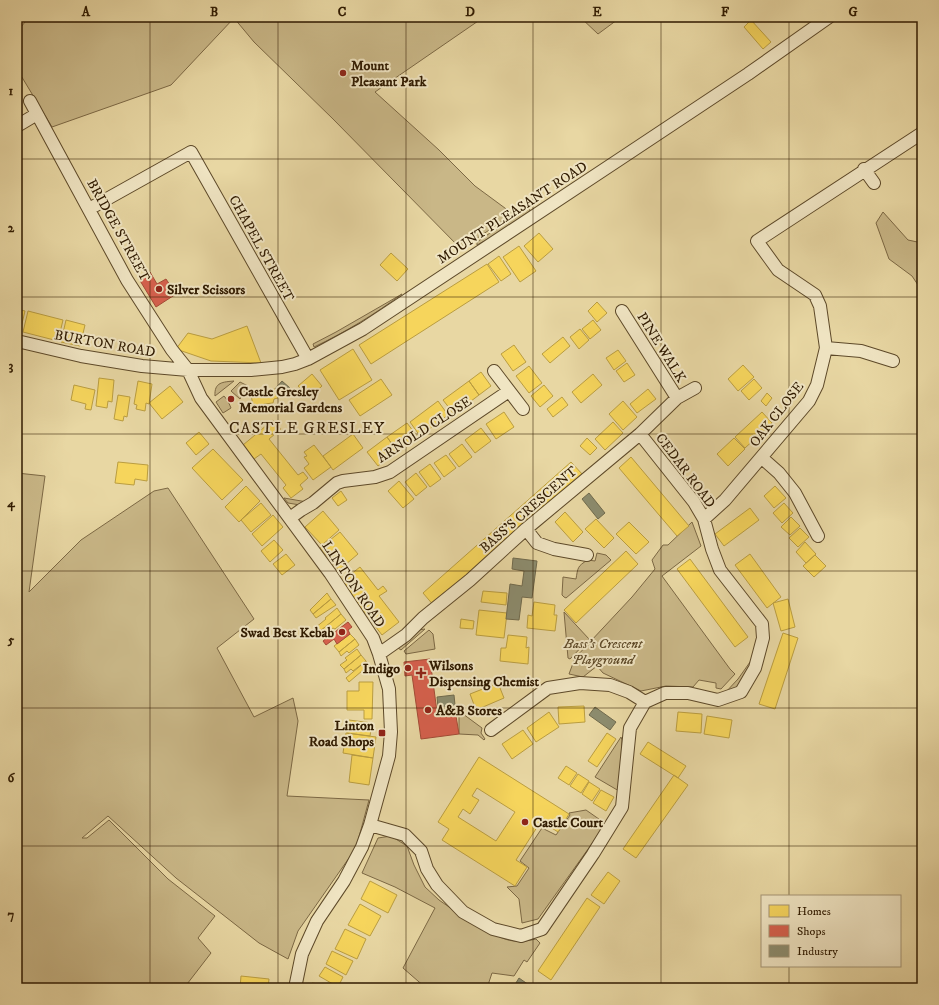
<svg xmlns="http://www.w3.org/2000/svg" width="939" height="1005" font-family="'IM FELL DW Pica',serif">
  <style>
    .green { fill: #c9b787; stroke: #7c6844 }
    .homes { fill: #f6d55c; stroke: #ba9d40; fill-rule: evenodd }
    .shops { fill: #d6604d; stroke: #a44b36 }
    .industry { fill: #8c8c6e; stroke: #706a4d }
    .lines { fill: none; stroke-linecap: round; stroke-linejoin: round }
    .minor-casing { stroke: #5d4929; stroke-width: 14 }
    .minor { stroke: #f0e5c3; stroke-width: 12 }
    .grid { fill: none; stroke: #2f1a00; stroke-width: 1; stroke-opacity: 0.55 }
    .poi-dot { fill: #8f2418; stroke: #f0e5c3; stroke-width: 1.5 }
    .labels { text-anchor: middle; stroke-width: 4; stroke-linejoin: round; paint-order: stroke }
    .poi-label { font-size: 14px; font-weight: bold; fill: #2f1a00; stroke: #f0e5c3; text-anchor: start }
    .street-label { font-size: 14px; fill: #2f1a00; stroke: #f0e5c3 }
    .park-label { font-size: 14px; font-style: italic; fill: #5d4928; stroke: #f0e5c3 }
    .quarter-label { font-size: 16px; letter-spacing: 1px; fill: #2f1a00; stroke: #f0e5c3 }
    .neatline { fill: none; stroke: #2f1a00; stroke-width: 1.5 }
    .grid-label { font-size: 13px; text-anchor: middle; font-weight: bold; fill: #2f1a00 }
  </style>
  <rect width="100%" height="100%" fill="#e8d7a3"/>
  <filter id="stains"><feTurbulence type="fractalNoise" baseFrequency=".005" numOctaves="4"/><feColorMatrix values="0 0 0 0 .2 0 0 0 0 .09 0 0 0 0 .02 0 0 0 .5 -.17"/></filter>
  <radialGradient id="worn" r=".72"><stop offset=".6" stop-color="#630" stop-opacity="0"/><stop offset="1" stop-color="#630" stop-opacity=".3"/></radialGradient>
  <path class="green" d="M29,17h455l-109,75 64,58 36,36 38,28 -52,35 -128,-130 -79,-77 -20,-24 -63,67 -119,42 -35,-58v-37z
    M580,17h41l-23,17z
    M529,206l1,5 -33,23 -20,11v-3z
    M883,212l25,28 14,3v48l-10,-15 -23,-17 -13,-36z
    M402,294c-27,20 -56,38 -88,53l-1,-3 23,-12z
    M234,381l-19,15c-1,-14 8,-14 19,-15z
    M240,382l8,4 -8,13 -9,-8z
    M224,396l4,5 3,7 -8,5 -7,-11z
    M17,473l28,3 -16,116 52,-52 73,-49 14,-3 86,131 -37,29 37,69 39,-19 5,23 -11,75 82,4 -13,48 -58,83 -10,28 -29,-16 -83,-65 -68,-62 -26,22h5l22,-18 59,59 47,37 -17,22 13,15 -27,35h-167z
    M284,498l23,4 -7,3 -12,-2z
    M692,522l9,24 -39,30 68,93 5,5 -14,15 -5,-1v-5l-17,-3 -6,7 -27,-1 -25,5 -38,-18 -6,-7 -14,11 -14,-3 6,-16 57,-61 23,-28 -3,-9 11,-15h5z
    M597,553l9,2 5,5 -45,38 -2,-1 -2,-2 1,-18 13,2c2,-11 1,-13 12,-19l7,1z
    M564,612l25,27 -19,20 -2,-1z
    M425,629l-24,21 -3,-2 20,-18z
    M429,630l4,4 2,15 -29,5 -2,-3z
    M755,655l-6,16 -11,16 -14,7 14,-15z
    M459,711l23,17 -1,5 4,6 -1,1 -6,-5 -19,-1z
    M621,737l1,3 -3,51 -24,-14z
    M586,810l20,14 -68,95 -16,4 -3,-24 -12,-12 10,-1 12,-18 -9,-7 22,-33 14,7 14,-20 -1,-2z
    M391,836l16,10 7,19 11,22 14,13 33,23 2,-2c23,15 33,25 62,18l4,4 -13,19 -3,-2 -10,16 -22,-3 -5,15h-61l-23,-20 32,-60 -40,-21 -33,-14 16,-35z"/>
  <path class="homes" d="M751,20l20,22 -8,7 -19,-22z
    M539,233l14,16 -15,13 -14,-16z
    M519,246l17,25 -16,11 -17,-25z
    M391,253l17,16 -11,12 -17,-16z
    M499,256l12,18 -10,7 -13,-17z
    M487,264l12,18 -128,82 -12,-19z
    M597,302l10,11 -10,9 -9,-11z
    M17,309l8,2 -5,21 -3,-1z
    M28,311l35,9 -5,21 -35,-9z
    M66,320l19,5 -5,21 -19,-4z
    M593,320l8,10 -11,9 -8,-10z
    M247,326l14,37 -50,-2 -35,-12 12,-16 24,6z
    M580,329l9,11 -10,9 -9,-12z
    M563,337l7,9 -20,17 -8,-9z
    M514,345l12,17 -13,9 -12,-17z
    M353,349l19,31 -33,20 -19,-30z
    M618,350l8,11 -12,9 -8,-12z
    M627,363l8,12 -11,7 -8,-11z
    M743,365l11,12 -16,14 -10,-12z
    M529,366l13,17 -13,10 -13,-17z
    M481,372l10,14 -12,9 -10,-14z
    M312,374l10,12 -13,12 -11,-12z
    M593,374l9,11 -21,18 -9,-11z
    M99,378l15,2 -2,22 -4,-1 -1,7 -11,-2z
    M381,379l11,16 -32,21 -11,-16z
    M754,379l8,9 -13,12 -8,-9z
    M138,381l14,3 -3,20 -3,-1 -1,8 -9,-2 1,-4 -3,-1z
    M469,381l10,14 -25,19 -11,-14z
    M74,385l21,5 -4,20 -6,-1 1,-5 -15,-4z
    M544,385l9,11 -13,11 -9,-11z
    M170,386l13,16 -21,17 -13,-16z
    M275,389l3,9 -4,1 -1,4 -9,1v4l-11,1 -2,-17z
    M648,389l8,10 -19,14 -7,-9z
    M767,393l5,5 -6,8 -5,-5z
    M118,395l12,2 -3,20 -3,-1 -1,5 -9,-2z
    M562,397l6,8 -15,12 -6,-8z
    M438,401l10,14 -28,21 -10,-14z
    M623,401l14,16 -14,13 -14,-16z
    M504,412l10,15 -18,12 -10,-15z
    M762,412l10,11 -27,25 -10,-11z
    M273,420l8,9 -12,10 29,36 5,-3 5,6 -8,7 3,4 -12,9 -8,-10 3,-3 -25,-31 -7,5 -11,-14z
    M613,422l10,11 -18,17 -10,-11z
    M407,423l10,13 -20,15 -10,-14z
    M481,428l10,13 -16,12 -10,-13z
    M199,432l10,12 -13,11 -10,-12z
    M353,434l10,14 -30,22 -10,-14z
    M387,437l10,14 -19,15 -11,-14z
    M587,438l10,10 -7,7 -10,-9z
    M734,438l11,11 -17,17 -11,-12z
    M462,444l10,13 -13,10 -10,-13z
    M314,445l17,22 -18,13 -9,-12 5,-4 -5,-7 3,-1 -3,-4z
    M213,449l30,31 -21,20 -30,-32z
    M446,455l10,13 -12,9 -10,-14z
    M631,457l58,69 -12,10 -58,-68z
    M118,462l30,3 -1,16 -12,-2 -1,6 -19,-2z
    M571,462l12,13 -148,132 -12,-14z
    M430,464l11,15 -11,8 -11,-15z
    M416,473l11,14 -11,9 -11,-14z
    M399,481l15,18 -11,9 -15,-17z
    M246,486l14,15 -21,21 -14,-15z
    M775,486l11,12 -12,10 -10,-12z
    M341,491l6,9 -9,6 -6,-8z
    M261,503l10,12 -20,17 -10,-12z
    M784,503l9,10 -11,10 -9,-10z
    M750,508l9,12 -35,26 -9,-12z
    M323,511l16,19 -17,15 -17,-18z
    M565,512l18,20 -10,10 -18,-20z
    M273,515l10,12 -21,19 -10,-12z
    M791,517l9,9 -10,9 -9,-8z
    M596,519l18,19 -10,10 -19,-19z
    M629,522l20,20 -13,12 -20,-20z
    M800,528l9,9 -11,10 -9,-9z
    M340,532l18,22 -19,16 -19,-22z
    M274,540l9,10 -13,12 -9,-11z
    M805,542l11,12 -10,9 -10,-11z
    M626,551l12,13 -62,59 -12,-13z
    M286,554l9,11 -13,10 -9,-11z
    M750,554l31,43 -14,11 -32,-43z
    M815,555l11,11 -12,11 -11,-11z
    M690,559l58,78 -13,10 -58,-78z
    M360,567l18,23 5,-4 4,5 -8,5 20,26 -17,13 -41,-53z
    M483,591l24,2 -1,12 -25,-3z
    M327,593l4,6 -18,15 -3,-4z
    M331,599l5,6 -20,13 -3,-4z
    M788,599l7,28 -14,4 -8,-28z
    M534,602l21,3 -1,10h3l-2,16 -28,-3 1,-13 4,1z
    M337,608l4,6 -22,18 -4,-4 11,-9 -1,-1z
    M479,610l28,3 -3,25 -28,-3z
    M341,614l5,6 -11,9 -2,-1 -11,9 -3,-5z
    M461,619l13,2 -1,8 -13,-1z
    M783,633l15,5 -23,71 -16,-5z
    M350,634l5,5 -16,13 -5,-6z
    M508,635l19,2 -1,11 3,-1 -1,17 -28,-3 1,-13h5z
    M355,639l4,6 -10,8 -2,-2 -6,5 -2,-4z
    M357,649l4,6 -17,14 -4,-4 7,-5 -2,-2z
    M361,655l5,6 -13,10 -2,-2 -5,4 -2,-4z
    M366,661l3,4 -20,17 -3,-4z
    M359,682h14l-1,37h-8v-9h-17v-19h12z
    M498,683l6,15 -28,12 -6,-16z
    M584,706l1,16 -26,2 -1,-17z
    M549,712l10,15 -23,15 -9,-14z
    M678,712l24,2 -1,19 -25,-2z
    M707,716l25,4 -3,18 -25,-4z
    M349,720l23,3 -2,13 -23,-3z
    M523,730l10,14 -21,15 -10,-15z
    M346,733l30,4 -3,21 -30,-5z
    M607,733l9,6 -19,28 -9,-6z
    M648,742l38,24 -8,12 -38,-24z
    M352,755l21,3 -4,27 -20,-3z
    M479,757l90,57 -11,18 -17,-11 -25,39 11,7 -12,19 -73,-46 7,-11 -11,-7zM477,788l38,24 -19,29 -38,-24 5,-8 7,5 9,-14 -7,-4z
    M566,766l11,7 -8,12 -11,-7z
    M578,774l11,7 -8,12 -11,-7z
    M674,775l14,10 -52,73 -13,-9z
    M589,782l11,7 -8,12 -10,-7z
    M601,790l13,7 -8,14 -13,-8z
    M608,872l12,9 -16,23 -13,-9z
    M370,881l27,14 -9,18 -27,-14z
    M587,898l13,9 -49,73 -13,-9z
    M360,904l21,12 -11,20 -22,-11z
    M345,929l21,10 -9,20 -22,-10z
    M332,951l21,10 -7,14 -20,-11z
    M325,967l18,10 -5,10 -19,-11z
    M241,976l28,3 -1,9h-28z
    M312,983l13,2 -1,3h-13z"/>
  <path class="shops" d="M150,272l7,12 9,-5 10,15 -20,13 -17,-28z
    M348,622l4,5 -4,3 2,4 -13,10 -3,-5 -8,6 -3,-4z
    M430,659l7,53 18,-2 4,24 -38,5 -9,-64 -7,1 -1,-14z"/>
  <path class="industry" d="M282,381l8,7 -7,7 -8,-6z
    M589,493l16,20 -7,6 -16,-20z
    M513,558l24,3 -5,37 -10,-1 -3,23 -13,-1 4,-35 12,2 2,-15 -12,-2z
    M454,695l1,10 -17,2 -1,-10z
    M595,707l21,15 -6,8 -21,-15z
    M519,978l10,7 -2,3h-9l-4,-2z"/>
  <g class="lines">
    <g class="minor-casing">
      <path id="minor" d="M30,101l97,179 45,70 16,20 13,28 129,175 43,65 6,16 10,35 2,43 -2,24 -19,69 -8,22 -18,34 -27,40 -15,33 -7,34
        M17,126l20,-12
        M864,169l10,14
        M89,209l102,-57 117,207
        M622,311l55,87
        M17,341l64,15 61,10 46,4h63l31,-3 13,-3 13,-5 55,-30 257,-170 128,-85 81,-57
        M826,348l35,3 32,10
        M494,371l29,38
        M640,434l54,68 10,17 8,30 8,21 42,54 1,14 -8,30 -14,24 -23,8 -30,-7h-23l-20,9
        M762,458l17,15 16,20 23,43
        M290,518l11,-8 12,-7 24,-20 6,-2 32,-4 15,-5 119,-81
        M704,519l21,-19 84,-99 8,-16 9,-37 -6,-42 -5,-11 -37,-25 -21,-29 165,-108
        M526,529l11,14 17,6 33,6
        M379,654l27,-19 17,-17 47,-38 56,-51 114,-95 37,-36 18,-10
        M491,730l57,-42 32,-5 30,2 19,7 16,10
        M370,825l35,10 16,16 6,18 10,16 26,27 30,17 28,7 21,-7 51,-75 29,-47 8,-79 15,-26"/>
    </g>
    <use href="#minor" class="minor"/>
  </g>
  <path class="grid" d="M150,17v971M278,17v971M406,17v971M533,17v971M661,17v971M789,17v879M17,159h905M17,297h905M17,434h905M17,571h905M17,708h905M17,846h905M789,966v22"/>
  <g class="poi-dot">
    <circle cx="343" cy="73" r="4"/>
    <circle cx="159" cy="289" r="4"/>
    <circle cx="231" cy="399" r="4"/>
    <circle cx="342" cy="632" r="4"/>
    <circle cx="408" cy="668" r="4"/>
    <path d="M419 667h4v4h4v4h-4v4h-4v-4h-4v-4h4z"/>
    <circle cx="428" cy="710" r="4"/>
    <rect x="378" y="729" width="8" height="8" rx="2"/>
    <circle cx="525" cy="822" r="4"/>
  </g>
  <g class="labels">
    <g class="poi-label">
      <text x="351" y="70">Mount<tspan x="351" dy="16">Pleasant Park</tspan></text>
      <text x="167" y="294">Silver Scissors</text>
      <text x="239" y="396">Castle Gresley<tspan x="239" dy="16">Memorial Gardens</tspan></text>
      <text x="334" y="637" text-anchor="end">Swad Best Kebab</text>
      <text x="429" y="670">Wilsons<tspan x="429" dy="16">Dispensing Chemist</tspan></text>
      <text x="400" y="673" text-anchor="end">Indigo</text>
      <text x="436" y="715">A&amp;B Stores</text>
      <text x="374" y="730" text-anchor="end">Linton<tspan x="374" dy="16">Road Shops</tspan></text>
      <text x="533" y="827">Castle Court</text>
    </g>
    <g class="street-label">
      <text transform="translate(512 212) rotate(-33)" y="5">MOUNT PLEASANT ROAD</text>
      <text transform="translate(119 230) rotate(61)" y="5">BRIDGE STREET</text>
      <text transform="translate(262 248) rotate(61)" y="5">CHAPEL STREET</text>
      <text transform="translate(105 343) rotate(10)" y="5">BURTON ROAD</text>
      <text transform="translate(662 347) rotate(58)" y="5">PINE WALK</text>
      <text transform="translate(776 414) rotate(-52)" y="5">OAK CLOSE</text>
      <text transform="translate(424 429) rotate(-33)" y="5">ARNOLD CLOSE</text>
      <text transform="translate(686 470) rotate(53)" y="5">CEDAR ROAD</text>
      <text transform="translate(528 509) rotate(-41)" y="5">BASS'S CRESCENT</text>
      <text transform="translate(354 584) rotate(56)" y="5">LINTON ROAD</text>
    </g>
    <g class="park-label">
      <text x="603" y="648">Bass's Crescent<tspan x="603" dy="16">Playground</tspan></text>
    </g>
    <g class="quarter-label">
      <text x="307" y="433">CASTLE GRESLEY</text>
    </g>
  </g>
  <rect width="939" height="1005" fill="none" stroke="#e8d7a3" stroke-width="44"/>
  <rect x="761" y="895" width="140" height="72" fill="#f0e5c3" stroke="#a39475"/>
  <rect x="769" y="905" width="20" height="12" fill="#f6d55c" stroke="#a39475"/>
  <text x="797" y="915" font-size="12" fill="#2f1a00">Homes</text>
  <rect x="769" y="925" width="20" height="12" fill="#d6604d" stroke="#a39475"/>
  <text x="797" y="935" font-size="12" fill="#2f1a00">Shops</text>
  <rect x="769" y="945" width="20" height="12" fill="#8c8c6e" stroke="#a39475"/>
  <text x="797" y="955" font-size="12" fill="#2f1a00">Industry</text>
  <rect x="22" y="22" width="895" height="961" class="neatline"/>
  <g class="grid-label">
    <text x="86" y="16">A</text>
    <text x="214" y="16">B</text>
    <text x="342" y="16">C</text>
    <text x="470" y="16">D</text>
    <text x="597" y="16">E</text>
    <text x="725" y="16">F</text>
    <text x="853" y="16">G</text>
    <text x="11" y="95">1</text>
    <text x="11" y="232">2</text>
    <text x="11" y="370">3</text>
    <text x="11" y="507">4</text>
    <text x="11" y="644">5</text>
    <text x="11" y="782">6</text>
    <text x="11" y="919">7</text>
  </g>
  <rect width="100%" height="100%" filter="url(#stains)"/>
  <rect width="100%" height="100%" fill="url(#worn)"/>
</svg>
